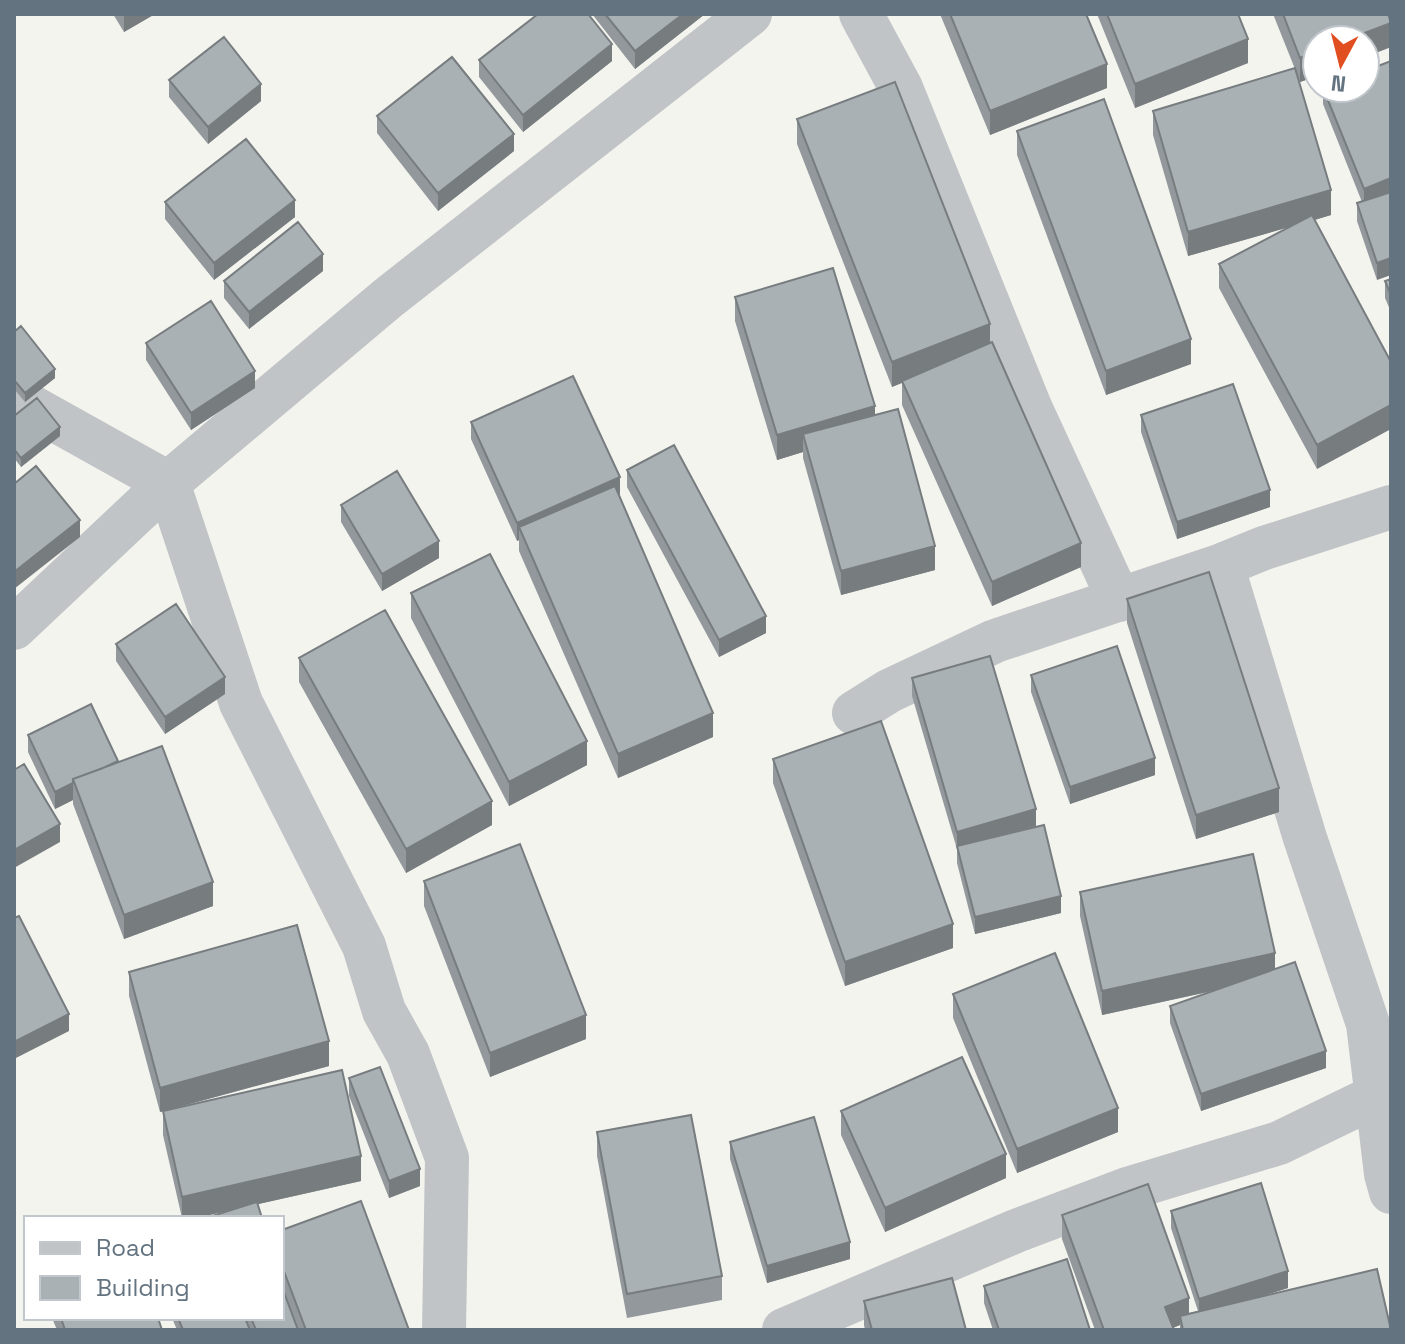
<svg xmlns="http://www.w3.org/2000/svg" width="1405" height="1344" font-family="'Space Grotesk',sans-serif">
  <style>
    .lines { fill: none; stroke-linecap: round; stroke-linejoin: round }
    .street { stroke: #c1c4c7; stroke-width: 44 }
    .wall { fill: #92989c }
    .shaded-wall { fill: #777c7f }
    .building { fill: #aab1b5; stroke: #777c7f; stroke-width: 2 }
  </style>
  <rect width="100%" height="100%" fill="#f4f4ef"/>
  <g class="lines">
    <path class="street" d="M861,14l40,74 129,319 89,193
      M14,397l154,86 73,220 123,243 20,65 24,43 39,104 -3,172
      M1222,565l83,273 63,186 18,150 5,18
      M14,628l154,-145 220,-185 362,-284
      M854,713l35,-22 106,-50 227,-76 42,-17 127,-41
      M784,1330l232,-99 111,-42 152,-46 97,-47"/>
  </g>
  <path class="wall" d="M113,14h42l-31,18z
    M592,14h113l-70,55z
    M940,14h146l21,74 -117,47z
    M1097,14h141l10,49 -113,45z
    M1273,14h115l3,7v26l-26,10 -48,-17v36l-17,6 -3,-8 34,141 -16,5 76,142 -74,107 -98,-181v-24l70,-37 -101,29 -35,-121v-24l142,-42z
    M479,60l133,1 -89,71 -44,-55z
    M1391,61l-14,219 -20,-59v-18l5,-1 -39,-98v-16z
    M169,80l92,21 -53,43 -39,-47z
    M377,116l137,35 -76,60 -61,-78z
    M797,119l193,224 91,224 -89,39 -90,-201v-23l-10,5 -95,-243z
    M1017,131l174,233 -85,31 -89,-240z
    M165,202l130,15 -81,63 -49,-61z
    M323,271l-74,58 -25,-31v-17z
    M1391,279v33l-6,-14v-17z
    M735,297l140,118 60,155 -94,25 -38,-137v-6l-26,8 -42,-139z
    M14,332l41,46 -30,24 -11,-13z
    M146,343l109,45 -64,42 -45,-70z
    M1141,415l129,92 -93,32 -36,-107z
    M14,416l46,20 -39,31 -7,-9z
    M471,422l149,72 -1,1 94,242 -95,41 -99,-227v-11l-2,1 -46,-102z
    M627,470l139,163 -47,24 -92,-170z
    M341,505l98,53 -57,33 -41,-69z
    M411,593l176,172 -78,41 -98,-188z
    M1127,599l152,213 -83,27 -69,-216z
    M116,644l109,50 -60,40 -49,-73z
    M299,658l193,167 -86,48 -107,-191z
    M1031,675l124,100 -85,29 -39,-112z
    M912,678l124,148 25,87 -86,21 -18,-71v-14l-45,-153z
    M28,735l90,28 95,143 -89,33 -51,-135v-4l-18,9 -27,-57z
    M773,759l180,189 -108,38 -72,-203z
    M424,881l162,158 -96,38 -66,-171z
    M1080,892l195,77 51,99 -125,43 -31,-88v-17l43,-15 -111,24 -22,-99z
    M129,972l200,94 -161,44 193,71 -165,37h-14l-19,-83v-24l-3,1 -31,-116z
    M953,994l165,138 -101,41 -64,-155z
    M349,1078l71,108 -31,12 -40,-102z
    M841,1111l165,67 -121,54 -44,-97z
    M597,1132l125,144v24l-95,18 -30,-162z
    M730,1142l120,117 -83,24 -37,-124z
    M1171,1211l117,77 -26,8 129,34h-211v-5l-7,3 1,2h-79l-33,-91v-24l127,98 9,-2 -27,-83z
    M282,1230l127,100h-232l-5,-12h110z
    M984,1286l106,44h-97l-9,-27z
    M864,1301l102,29h-101l-1,-5z
    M52,1318h106l4,12h-105z"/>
  <path class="shaded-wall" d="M126,14h29l-31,18v-17z
    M683,14h22l-70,55v-18z
    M1391,23v24l-26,10v-17h-19z
    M1248,39v24l-113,45v-24z
    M612,44v17l-89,71v-17z
    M1317,51v25l-17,6v-24z
    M1107,64v24l-117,47v-24z
    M261,84v17l-53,43v-17z
    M514,134v17l-76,60v-18z
    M1391,178v17l-27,11v-17z
    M1331,190v25l-143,41v-24z
    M295,200v17l-81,63v-17z
    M323,254v17l-74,58v-17z
    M1391,258v17l-14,5v-17z
    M990,324v24l-98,39v-25z
    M1191,339v25l-85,31v-24z
    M55,369v9l-30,24v-9z
    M255,371v17l-64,42v-17z
    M1391,405v24l-74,40v-24z
    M875,406v24l-72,4v18l-26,8v-25z
    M60,427v9l-39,31v-9z
    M620,477v17l-96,43 -5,-10v13l-2,1v-18z
    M1270,490v17l-93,32v-17z
    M80,520v17l-66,52v-17z
    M439,541v17l-57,33v-17z
    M1081,543v24l-89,39v-24z
    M935,546v24l-94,25v-24z
    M766,616v17l-47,24v-17z
    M225,677v17l-60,40v-17z
    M713,713v24l-95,41v-24z
    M587,741v24l-78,41v-24z
    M1155,758v17l-85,29v-17z
    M73,783v17l-18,9v-17z
    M1279,788v24l-83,27v-24z
    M492,801v24l-86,48v-24z
    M1036,809v17l-79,20v3v-17z
    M60,824v18l-46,26v-18z
    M213,882v24l-89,33v-24z
    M1061,896v17l-86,21v-17z
    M953,924v24l-108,38v-24z
    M1275,953v24l-173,38v-24z
    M69,1014v17l-55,28v-17z
    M586,1015v24l-96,38v-24z
    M329,1041v25l-169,46v-24z
    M1326,1051v17l-125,43v-17z
    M1118,1108v24l-101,41v-24z
    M15,1133v24l-1,1v-24z
    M1006,1154v24l-121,54v-24z
    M361,1156v25l-165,37h-14v-21z
    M420,1169v17l-31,12v-17z
    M850,1242v17l-83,24v-17z
    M1288,1271v17l-89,28v-17z
    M1189,1298v24l-9,-6v9l-13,5 -2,-23z"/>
  <path class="building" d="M538,14h50l24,30 -89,71 -44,-55z
    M605,14h78l-48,37z
    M950,14h136l21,50 -117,47z
    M1107,14h131l10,25 -113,45z
    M1283,14h105l3,9 -45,17h-29v11l-17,7z
    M224,37l37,47 -53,43 -39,-47z
    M452,57l62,77 -76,59 -61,-77z
    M1391,61v117l-27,11 -41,-101h42v-17z
    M1295,68l36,122 -143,42 -35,-121z
    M895,82l95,242 -98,38 -95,-243z
    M1104,99l87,240 -85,32 -89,-240z
    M246,139l49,61 -81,63 -49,-61z
    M1391,192v66l-14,5 -20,-60z
    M1312,215l79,147v43l-74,40 -98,-181z
    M298,222l25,32 -74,58 -25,-31z
    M833,268l42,138 -98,29 -42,-138z
    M1391,279v16l-6,-14z
    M211,301l44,70 -64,42 -45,-70z
    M21,326l34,43 -30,24 -11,-13v-48z
    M992,342l89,201 -89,39 -90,-201z
    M573,376l47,101 -103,46 -46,-101z
    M1233,384l37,106 -93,32 -36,-107z
    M37,398l23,29 -39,31 -7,-9v-33z
    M898,409l37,137 -94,25 -38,-137z
    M674,445l92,171 -47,24 -92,-170z
    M36,466l44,54 -66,52v-88z
    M397,471l42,70 -57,33 -41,-69z
    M615,486l98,227 -95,41 -99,-227z
    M490,554l97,187 -78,41 -98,-189z
    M1209,572l70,216 -83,27 -69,-216z
    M176,604l49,73 -60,40 -49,-73z
    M385,610l107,191 -86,48 -107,-191z
    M1117,646l38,112 -85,29 -39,-112z
    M990,656l46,153 -79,23 -45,-154z
    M91,704l27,57 -15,7 -30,11v4l-18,9 -27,-57z
    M881,721l72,203 -108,38 -72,-203z
    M162,746l51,136 -89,33 -51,-136z
    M24,764l36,60 -46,26v-80z
    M1044,825l17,71 -86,21 -18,-71z
    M520,844l66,171 -96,38 -66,-172z
    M1253,854l22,99 -173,38 -22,-99z
    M19,916l50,98 -55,28v-124z
    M297,925l32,116 -169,47 -31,-116z
    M1055,953l63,155 -101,41 -64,-155z
    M1295,962l31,89 -125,43 -31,-88z
    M962,1057l44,97 -121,54 -44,-97z
    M380,1067l40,102 -31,12 -40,-103z
    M342,1070l19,86 -179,41 -19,-86z
    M691,1115l31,161 -95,18 -30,-162z
    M814,1117l36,125 -83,24 -37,-124z
    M1261,1183l27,88 -89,28 -28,-88z
    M1148,1184l41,114 -24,9 9,23h-70l-42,-115z
    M361,1201l48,129h-103l-24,-64v-36z
    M257,1202l5,16h-56z
    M1067,1259l23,71h-91l-15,-44z
    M1377,1269l14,61h-208l-3,-14z
    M952,1278l14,52h-94l-8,-29z
    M282,1287l16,43h-42l-5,-12h31z
    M61,1318h97l4,12h-97z
    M178,1318h67l5,12h-67z"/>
  <rect width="1405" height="1344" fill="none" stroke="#637380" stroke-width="32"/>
  <rect x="24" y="1216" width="260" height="104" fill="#ffffff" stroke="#c1c7cc" stroke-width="2"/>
  <rect x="40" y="1242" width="40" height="12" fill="#c1c4c7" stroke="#c1c7cc" stroke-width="2"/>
  <text x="96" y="1256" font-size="24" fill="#637380">Road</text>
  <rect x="40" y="1276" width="40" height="24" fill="#aab1b5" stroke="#c1c7cc" stroke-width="2"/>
  <text x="96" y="1296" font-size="24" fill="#637380">Building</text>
  <g transform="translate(1341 64) rotate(187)"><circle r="38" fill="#ffffff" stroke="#c1c7cc" stroke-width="2"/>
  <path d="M0-6L14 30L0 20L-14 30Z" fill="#e14f21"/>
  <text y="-12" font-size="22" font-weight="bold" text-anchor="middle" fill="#637380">N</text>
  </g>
</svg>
